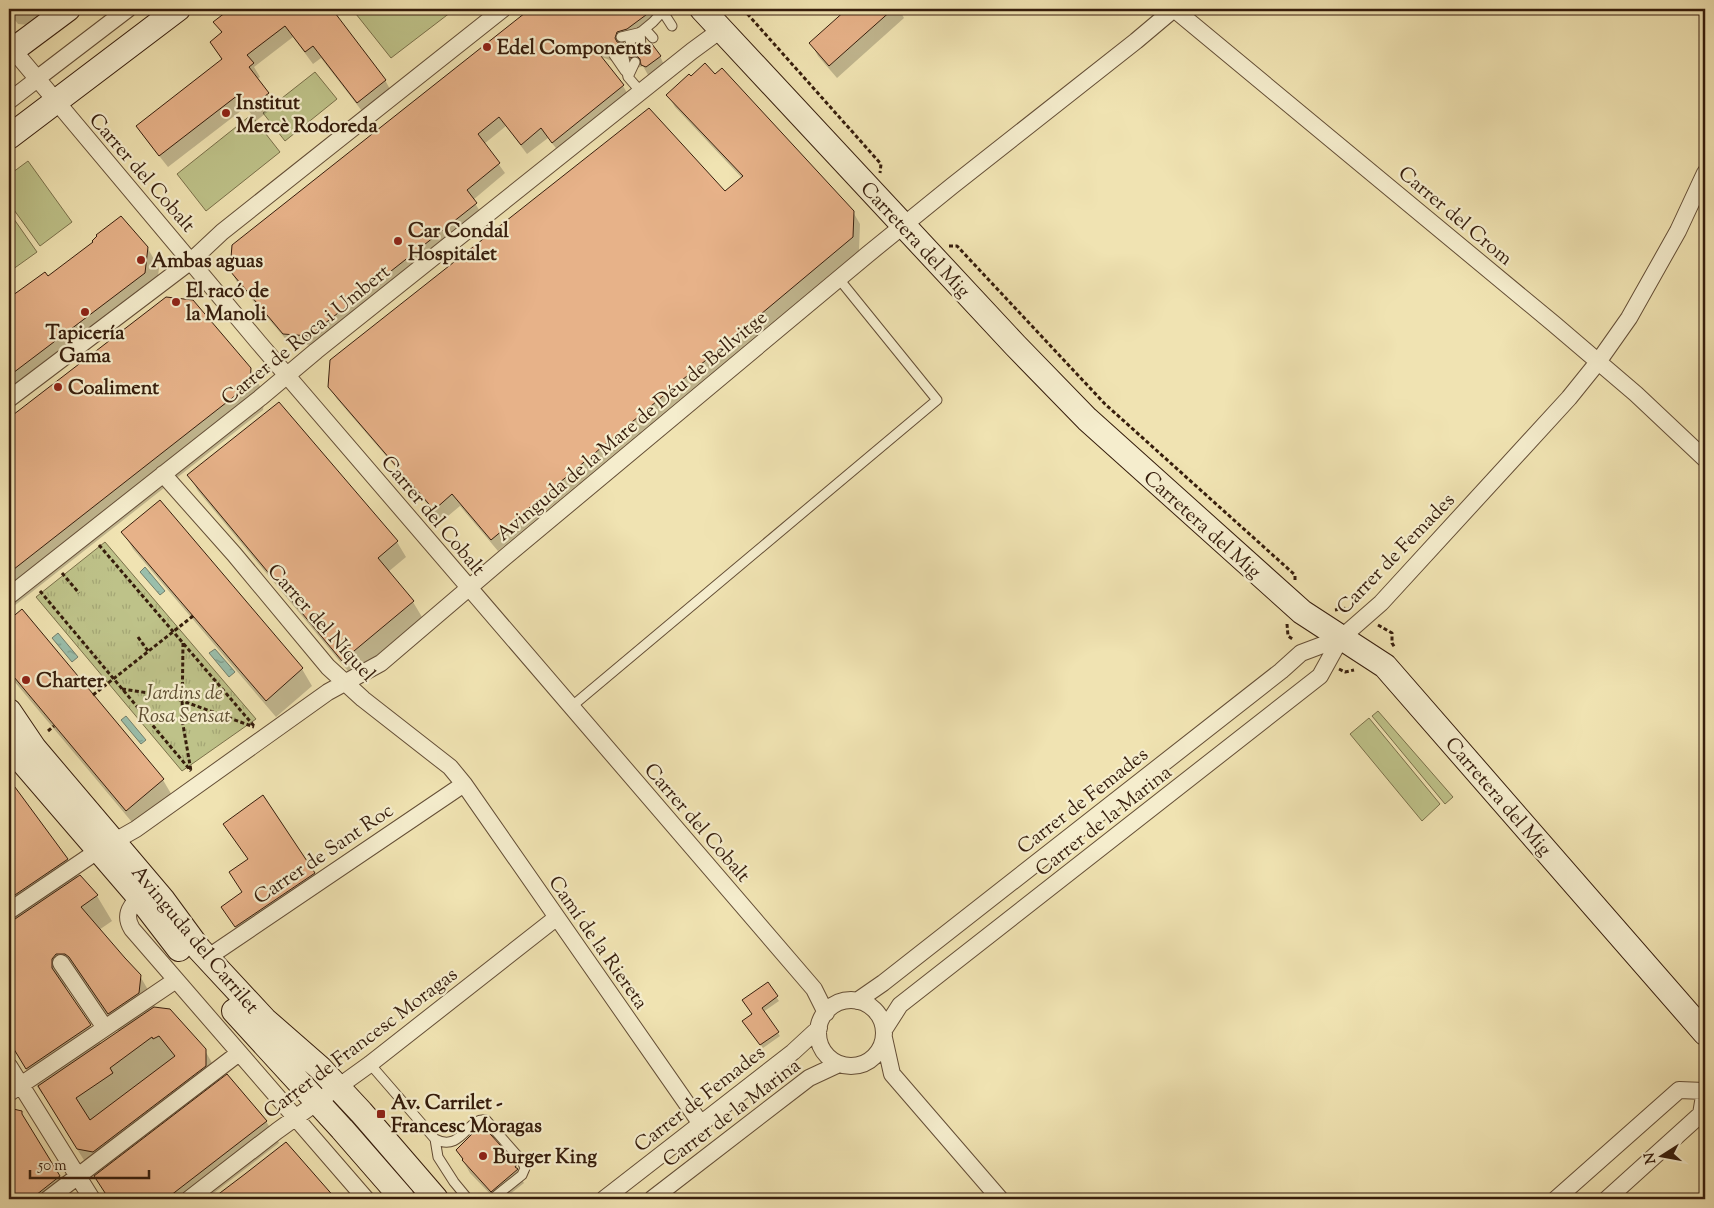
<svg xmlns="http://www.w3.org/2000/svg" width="1714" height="1208" font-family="'Sorts Mill Goudy',serif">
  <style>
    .grass { fill: #bec289; stroke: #7a704a }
    .park { fill: url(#park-tufts); stroke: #7a704a }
    .water { fill: url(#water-ripples); stroke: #727e6b }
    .shadow { fill: #0003; fill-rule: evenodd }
    .building { fill: #e7b289; stroke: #361d0c; fill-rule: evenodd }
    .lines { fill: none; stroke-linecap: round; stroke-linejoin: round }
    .lane-casing { stroke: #644e36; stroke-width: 11 }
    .street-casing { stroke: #644e36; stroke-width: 18 }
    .secondary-casing { stroke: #361d0c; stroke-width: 26 }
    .path { stroke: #361d0c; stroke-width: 3; stroke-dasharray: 4 2.5; stroke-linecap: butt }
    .lane { stroke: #f5edcd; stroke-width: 9 }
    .street { stroke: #f5edcd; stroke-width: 16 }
    .secondary { stroke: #f5edcd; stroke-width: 24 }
    .poi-dot { fill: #8f2418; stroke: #f5edcd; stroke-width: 2 }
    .labels { text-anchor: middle; stroke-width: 4.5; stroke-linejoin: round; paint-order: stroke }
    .poi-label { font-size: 20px; font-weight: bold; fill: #361d0c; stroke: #f5edcd; text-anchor: start }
    .street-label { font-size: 20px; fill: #361d0c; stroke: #f5edcd }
    .park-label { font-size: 20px; font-style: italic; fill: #5f4f32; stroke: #f5edcd }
  </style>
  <defs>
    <pattern id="park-tufts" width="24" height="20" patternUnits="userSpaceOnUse" patternTransform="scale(1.25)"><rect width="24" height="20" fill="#bec289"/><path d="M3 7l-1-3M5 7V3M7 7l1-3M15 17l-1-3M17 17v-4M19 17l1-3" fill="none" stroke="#a4a675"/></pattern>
    <pattern id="water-ripples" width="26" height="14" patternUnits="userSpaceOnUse" patternTransform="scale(1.25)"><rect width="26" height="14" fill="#9abeab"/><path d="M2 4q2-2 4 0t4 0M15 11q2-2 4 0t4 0" fill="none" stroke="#7e9a8a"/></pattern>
  </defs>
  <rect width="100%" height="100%" fill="#f0e3b2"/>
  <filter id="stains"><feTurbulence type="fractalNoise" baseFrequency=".004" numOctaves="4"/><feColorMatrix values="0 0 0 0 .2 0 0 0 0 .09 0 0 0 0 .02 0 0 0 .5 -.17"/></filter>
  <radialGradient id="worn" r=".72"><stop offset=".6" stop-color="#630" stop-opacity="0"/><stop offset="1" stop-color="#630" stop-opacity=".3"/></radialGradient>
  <path class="grass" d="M352,9h103l-64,49z
    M315,72l22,27 -52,42 -22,-28z
    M251,115l29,37 -74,59 -29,-37z
    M28,161l44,61 -32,24 -31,-43v-28z
    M9,212l28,40 -28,20z
    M1378,711l75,86 -8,7 -73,-88z
    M1369,718l71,86 -18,17 -72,-87z"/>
  <path class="park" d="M105,542l151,177 -74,52 -146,-174z"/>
  <path class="water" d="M145,567l20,24 -5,4 -20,-23z
    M58,633l20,24 -6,5 -20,-24z
    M215,649l20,23 -6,5 -20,-24z
    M126,716l20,24 -5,4 -20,-24z"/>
  <path class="shadow" d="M9,9h53l-21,17 -23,-2 -9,-12z
    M232,9h98l55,71 7,13 -27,22 -44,-57 -8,6 -20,-27 -39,30 6,10 -3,2 18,27 -19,15 -10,-14 -78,60 -23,-29 -7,-12 85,-65 -12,-18 11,-9 -7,-12z
    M531,9h124l4,6 -26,24 -11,3 6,6 32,8 5,11 -12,10 -5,-2 -5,-9 -6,2 -5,-6h-17l-16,-6 24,30 6,10 -70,56 -11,-14 -21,16 -21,-28 -22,18 21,29 -32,27 8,13 -166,132 -25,-1 -53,-62 -6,-11 2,-25z
    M849,9h50l5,9 -67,60 -19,-22 -7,-13z
    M691,78l162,134 7,12 -1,26 -361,301 -38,-45 -18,15 -105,-122 -8,-13 395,-193 18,-15 -67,-71 -7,-12z
    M147,247l12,21 -3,26 -147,110v-104l35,-26 4,4z
    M250,369l15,26 -2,15 -254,200v-190l56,-43z
    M189,475l208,67 9,15 -18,15 25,30 9,15 -70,59 -154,-185z
    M159,501l143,168 10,17 -36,31 -143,-168 -10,-17z
    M22,611l141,169 10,17 -37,30 -127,-152v-54z
    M9,787l58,72 11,19 2,-2 17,20 15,25 -13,9 41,46 15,26 -1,6 50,41 15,26v7l8,-6 39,45 13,22 -73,56h-97l-13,-22 2,-2h-5l-50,-82 -1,1 -33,-52zM80,979l5,4 34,49 -18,12 -35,-54v-5l4,-5z
    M232,836l82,37 7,12 -78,54 -13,-20 13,-26 -13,-20 19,-13z
    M767,983l12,18 -16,11 17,24 -17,12 -17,-24 7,-10z
    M9,1098l2,5 -1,7 49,66 13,22 3,1h-66z
    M285,1144l50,55h-121z
    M457,1150l59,15 7,13 -1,2 2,3 -20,16h-9l-25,-26z"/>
  <path class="building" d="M230,9h102l54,71 -29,23 -44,-57 -8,6 -20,-26 -38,29 7,8 -5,4 20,26 -21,16 -10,-14 -79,61 -23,-30 86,-67 -12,-17 12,-10 -9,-10z
    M530,9h124l-27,20 -10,3 -2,6 2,4 7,1 4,4 7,-2 1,5 5,2 4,-1 5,-8 2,1 9,12 -15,11 -5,-2 -1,-6 -3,-3 -7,2 -1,-4 -4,-2 -5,1 -6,-4 -6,3 -15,-6 31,39 -72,58 -11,-15 -20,17 -22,-28 -21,17 22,29 -33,27 10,13 -168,133 -26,-2 -53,-63 2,-26z
    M847,9h46l-64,57 -20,-23z
    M705,63l10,11 7,-6 132,143 -1,26 -362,303 -39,-46 -18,16 -106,-123 2,-27 319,-252 76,83 18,-15 -77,-81 23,-21 2,2z
    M121,216l27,31 -3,26 -136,103v-78l36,-26 3,4 45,-34 -1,-1 5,-5 -1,-1z
    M166,297l27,3 58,68 -1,16 -241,189v-155z
    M279,402l119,139 -20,17 36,43 -72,60 -155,-186z
    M160,500l143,168 -37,33 -145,-169z
    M22,609l142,170 -38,32 -117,-140v-51z
    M9,779l59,80 -59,40z
    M263,795l52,78 -80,54 -14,-20 21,-15 -13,-20 19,-13 -25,-35z
    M80,875l18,20 -17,12 44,51 16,17 -2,18 -31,21 -39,-57 -4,-3h-9l-4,5v9l39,57 -65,44 -17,-28v-120l6,-2z
    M768,982l10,14 -16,12 17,24 -19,13 -18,-24 10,-7 -10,-14z
    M154,1007l16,2 36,40v17l-113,86 -16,-3 -39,-63zM159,1036l16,20 -85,64 -14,-22 37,-25 -3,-5 42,-31 1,2z
    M227,1074l40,47 -101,78h-57l-15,-23z
    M9,1108l13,3v3l38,62 -29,23h-22z
    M483,1126l34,38 -2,3 3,2 -27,23 -29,-32 1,-1 -7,-9 22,-22z
    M286,1142l50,57h-124l33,-25z"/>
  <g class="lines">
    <g class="lane-casing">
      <path id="lane" d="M663,12l9,14
        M645,29l8,9
        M640,32l1,14
        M621,37l17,-4
        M630,41l23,-19 12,-13
        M614,55l11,16
        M624,58l4,19 13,15
        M628,77l7,-15
        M571,707l366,-307 -98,-121
        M370,1064l65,75 3,18 16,25 14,17
        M435,1139c27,14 33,-23 51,-19l36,41 3,7 -3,7 -30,24"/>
    </g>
    <g class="street-casing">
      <path id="street" d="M9,45l250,298 555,646 12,24
        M43,74l85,-65
        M9,101l22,-17
        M9,399l182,-138 31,-29 281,-223
        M163,474l71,80 94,113 35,32 87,68 14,17 237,340
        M9,596l251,-198 56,-47 376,-300 30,-22
        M139,897c-10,11 -15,19 -7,32l234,270
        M9,911l90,-61 37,-21 192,-137 53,-29 123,-105 363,-303 85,-69 184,-145 38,-32 380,315 82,70 69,65
        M207,958l257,-174
        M61,963l40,59
        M818 1033a33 33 0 1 1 66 0a33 33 0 1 1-66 0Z
        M857,1001l26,-18 398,-312 20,-18 40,-15 40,-35 188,-205 29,-36 31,-44 49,-87 27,-58
        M884,1030l16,-25 420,-329 21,-38
        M884,1038l8,36 108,125
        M9,1066l83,133
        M9,1093l167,-113
        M48,1199l191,-146
        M189,1199l88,-68 93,-67 186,-146
        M604,1199l189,-147 26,-24
        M652,1199l157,-121 30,-14
        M1556,1199l123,-109 25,1
        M1607,1199l94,-85 4,-24"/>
    </g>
    <g class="secondary-casing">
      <path id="secondary" d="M702,9l313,336 72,74 215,193 83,54 320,367
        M9,53l59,-44
        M9,137l169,-128
        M9,711l25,37 129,152 36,49 66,71 55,48 41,44 75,87
        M9,746l130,151 40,52
        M234,1011l108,118 61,70"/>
    </g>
    <path class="path" d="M743,9l138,155 -1,9
      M949,246h8l148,158 190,171v6
      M99,545l155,181
      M62,573l17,20
      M40,591l151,180
      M1335,610l12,-2 4,2
      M1287,624l1,12 6,4
      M1378,625l14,8v10l3,5
      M138,637l10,14
      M183,643l-1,76 9,52
      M1339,669l6,3 9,-2
      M122,689l47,7 85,31
      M93,695l100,-79
      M48,731l6,-5"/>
    <use href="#lane" class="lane"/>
    <use href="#street" class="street"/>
    <use href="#secondary" class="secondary"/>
  </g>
  <g class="poi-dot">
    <circle cx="487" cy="47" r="5"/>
    <circle cx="226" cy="113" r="5"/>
    <circle cx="398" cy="241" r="5"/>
    <circle cx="141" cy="260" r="5"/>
    <circle cx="176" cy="302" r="5"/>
    <circle cx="85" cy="312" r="5"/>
    <circle cx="58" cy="387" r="5"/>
    <circle cx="26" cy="680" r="5"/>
    <rect x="376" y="1109" width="10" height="10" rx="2.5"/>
    <circle cx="483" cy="1156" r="5"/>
  </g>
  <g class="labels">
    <g class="poi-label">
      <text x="497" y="54">Edel Components</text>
      <text x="236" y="109">Institut<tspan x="236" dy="23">Mercè Rodoreda</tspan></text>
      <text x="408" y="237">Car Condal<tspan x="408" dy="23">Hospitalet</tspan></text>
      <text x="151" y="267">Ambas aguas</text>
      <text x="186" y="297">El racó de<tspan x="186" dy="23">la Manoli</tspan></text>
      <text x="85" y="339" text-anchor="middle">Tapicería<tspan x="85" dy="23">Gama</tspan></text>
      <text x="68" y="394">Coaliment</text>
      <text x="36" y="687">Charter</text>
      <text x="391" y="1109">Av. Carrilet -<tspan x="391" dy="23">Francesc Moragas</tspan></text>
      <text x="493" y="1163">Burger King</text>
    </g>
    <g class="street-label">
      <text transform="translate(143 172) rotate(49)" y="7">Carrer del Cobalt</text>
      <text transform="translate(1456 215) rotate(40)" y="7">Carrer del Crom</text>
      <text transform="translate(916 239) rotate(47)" y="7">Carretera del Mig</text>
      <text transform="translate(305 334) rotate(-39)" y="7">Carrer de Roca i Umbert</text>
      <text transform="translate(631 425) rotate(-40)" y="7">Avinguda de la Mare de Déu de Bellvitge</text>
      <text transform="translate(434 515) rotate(50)" y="7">Carrer del Cobalt</text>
      <text transform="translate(1203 524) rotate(42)" y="7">Carretera del Mig</text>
      <text transform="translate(1395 553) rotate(-46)" y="7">Carrer de Femades</text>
      <text transform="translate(322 622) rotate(48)" y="7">Carrer del Níquel</text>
      <text transform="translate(1499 796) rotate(49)" y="7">Carretera del Mig</text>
      <text transform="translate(1082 800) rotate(-38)" y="7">Carrer de Femades</text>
      <text transform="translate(1103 820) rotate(-38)" y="7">Carrer de la Marina</text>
      <text transform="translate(698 822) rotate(49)" y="7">Carrer del Cobalt</text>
      <text transform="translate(323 853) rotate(-34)" y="7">Carrer de Sant Roc</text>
      <text transform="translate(196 939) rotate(50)" y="7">Avinguda del Carrilet</text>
      <text transform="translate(599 942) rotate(55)" y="7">Camí de la Riereta</text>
      <text transform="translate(360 1042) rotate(-37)" y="7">Carrer de Francesc Moragas</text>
      <text transform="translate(699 1098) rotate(-38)" y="7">Carrer de Femades</text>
      <text transform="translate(731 1112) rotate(-37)" y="7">Carrer de la Marina</text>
    </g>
    <g class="park-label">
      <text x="184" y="699">Jardins de<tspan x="184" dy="23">Rosa Sensat</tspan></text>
    </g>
  </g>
  <rect width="1714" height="1208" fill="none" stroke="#f0e3b2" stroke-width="30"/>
  <rect x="10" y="10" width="1694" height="1188" fill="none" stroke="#361d0c" stroke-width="2.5"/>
  <rect x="15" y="15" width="1684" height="1178" fill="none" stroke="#361d0c"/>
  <g transform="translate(1662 1156) rotate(259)" stroke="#f5edcd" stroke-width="4" paint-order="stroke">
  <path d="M0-4L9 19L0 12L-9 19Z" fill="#361d0c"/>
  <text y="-8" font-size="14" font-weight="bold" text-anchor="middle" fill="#361d0c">N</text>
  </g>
  <path d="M30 1170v8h119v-8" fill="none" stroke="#361d0c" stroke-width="2.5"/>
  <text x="38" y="1170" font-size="15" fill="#361d0c" stroke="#f5edcd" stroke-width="4" paint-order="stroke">50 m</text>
  <rect width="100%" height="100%" filter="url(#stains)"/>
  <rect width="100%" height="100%" fill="url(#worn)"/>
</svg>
